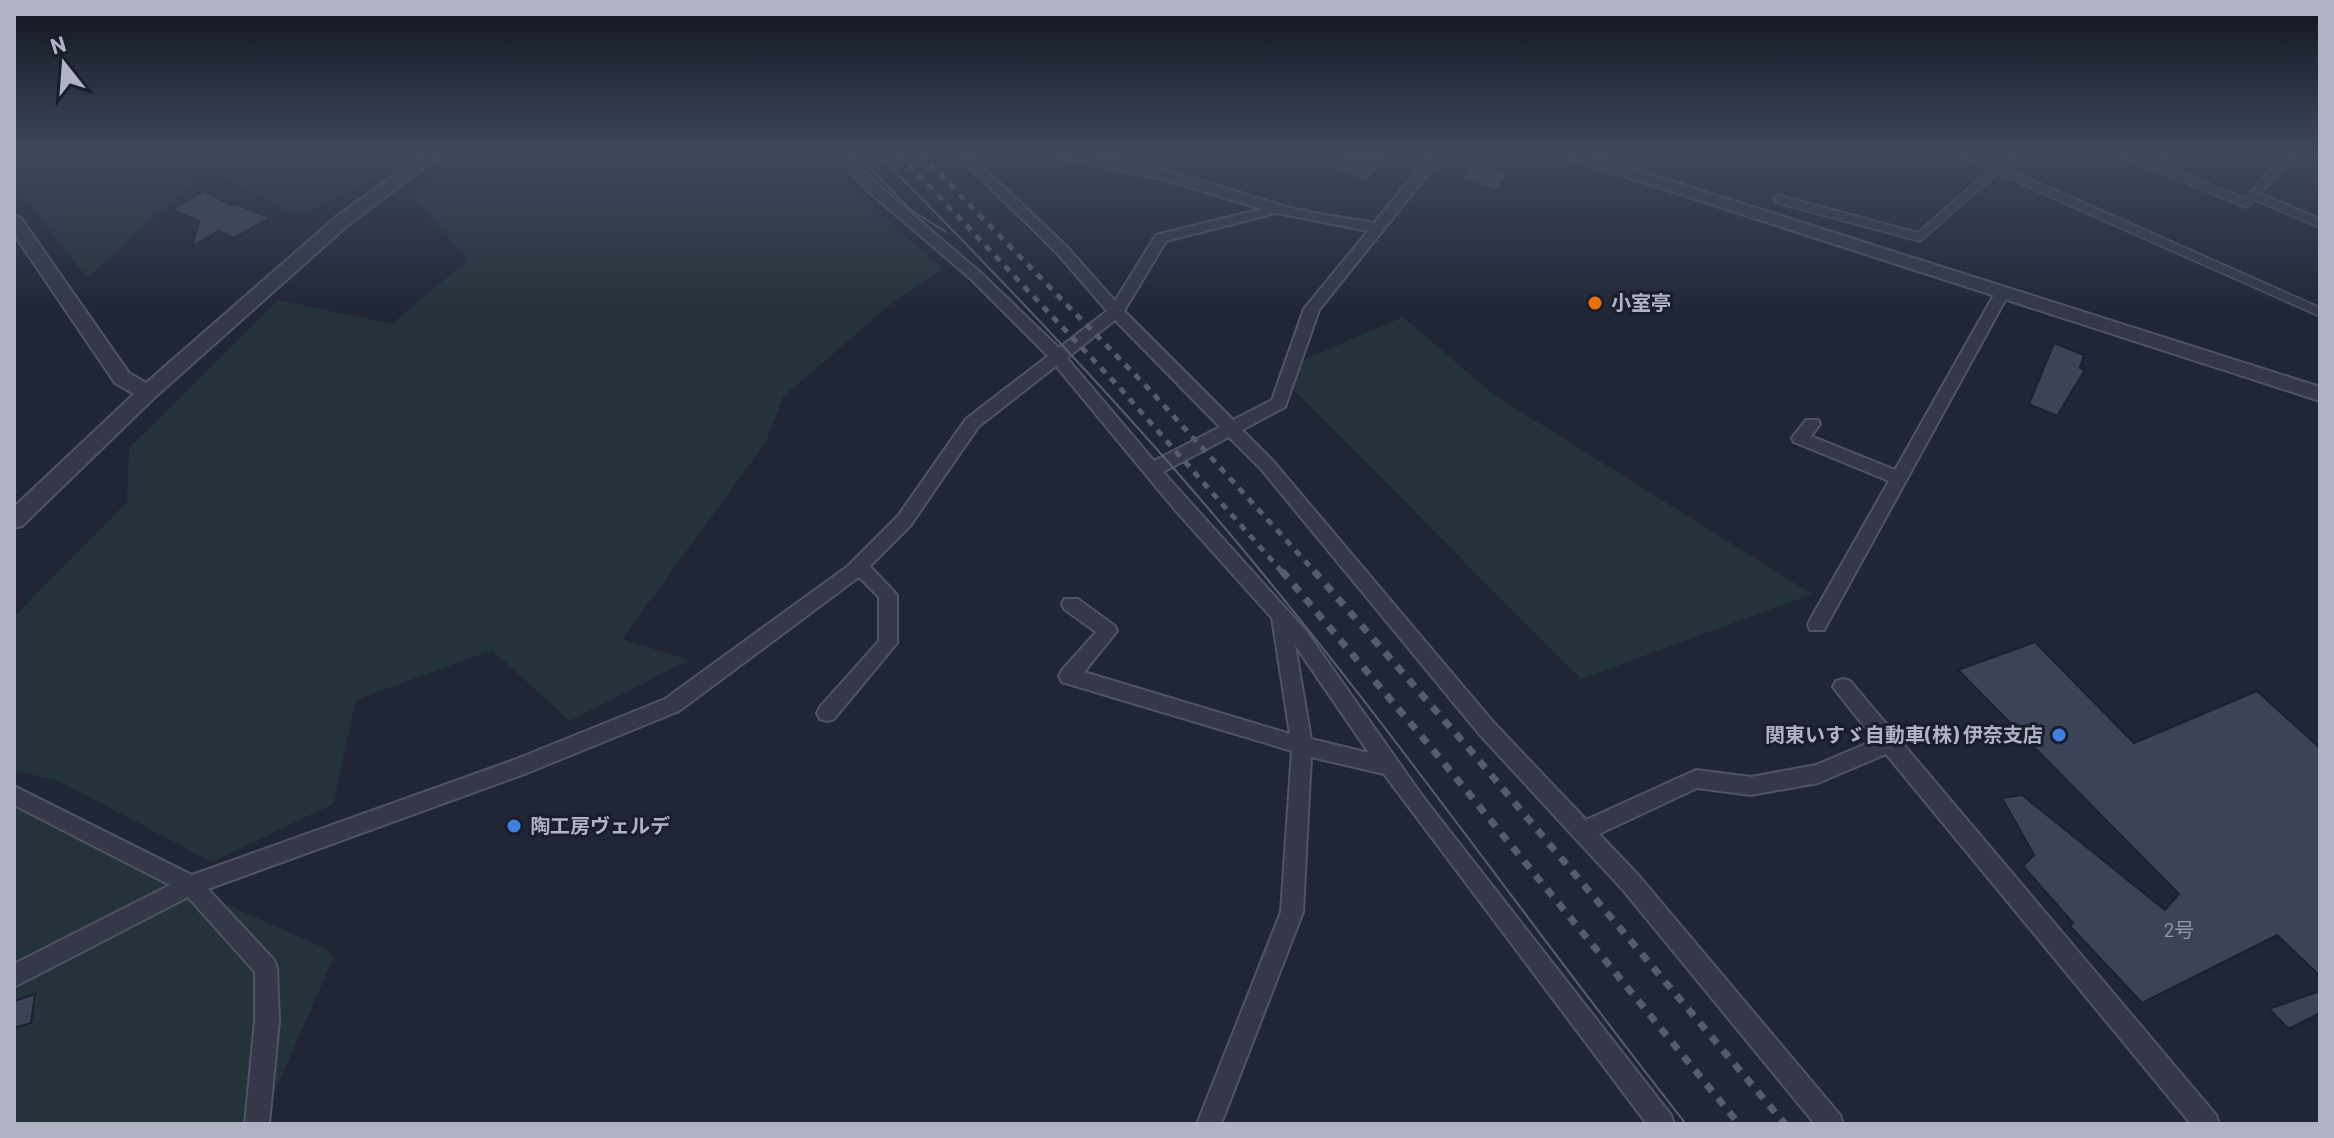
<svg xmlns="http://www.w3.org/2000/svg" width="2334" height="1138" font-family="Barlow,'Noto Sans JP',sans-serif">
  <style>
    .green { fill: #243339 }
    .building { fill: #3d4357; stroke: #1c202e; stroke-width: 2 }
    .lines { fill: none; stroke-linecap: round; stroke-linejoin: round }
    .service-casing { stroke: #4f5362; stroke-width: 11 }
    .minor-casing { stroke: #4f5362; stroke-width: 4 }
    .tertiary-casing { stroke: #4f5362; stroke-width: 4 }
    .service { stroke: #343848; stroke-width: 8 }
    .minor { fill: #343848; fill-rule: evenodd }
    .tertiary { fill: #343848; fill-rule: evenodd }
    .tram { stroke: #565b6f; stroke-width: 2 }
    .rail-far1 { stroke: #565b6f; stroke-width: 5; stroke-dasharray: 7 7; stroke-linecap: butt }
    .rail { stroke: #565b6f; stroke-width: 7; stroke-dasharray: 9 9; stroke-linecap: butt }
    .food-dot { fill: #e8710a; stroke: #1a1e2c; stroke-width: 3 }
    .shop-dot { fill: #3f7fe0; stroke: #1a1e2c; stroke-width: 3 }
    .labels { text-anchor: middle; stroke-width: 6; stroke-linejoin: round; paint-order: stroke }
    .poi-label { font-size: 20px; font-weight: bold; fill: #afb3c4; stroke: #1a1e2c; text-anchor: start }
    .near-number-label { font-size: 20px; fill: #9297a9 }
  </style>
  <rect width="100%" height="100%" fill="#212637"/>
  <path class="green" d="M14,154h380l11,9 -106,53 -92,-47 -120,109 -73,-94z
    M585,154h237l50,53 71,62 -50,33 -110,95 -17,45 -144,197 67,21 -119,61 -78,-71 -136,50 -23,104 -121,58 -153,-81 -45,-11v-153l113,-115 2,-54 149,-148 114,24 76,-64 -56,-65 44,-32z
    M1403,317l91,78 318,199 -231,85 -305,-307z
    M14,802l184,90 131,58 4,9 -73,165h-246z"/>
  <path class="building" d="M1348,154h48l-31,28 -34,-13z
    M1474,162l35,12 -13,17 -36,-12z
    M204,191l27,14 3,-2 36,15 -36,20 -15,-7 -27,15 7,-25 -27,-11z
    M2054,343l30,12 -4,13 5,2 -28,46 -28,-12z
    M2035,642l99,101 123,-52 63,57v228l-43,-41 -135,68 -73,-78 4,-2 -50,-57 11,-11 -32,-57 20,-3 143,115 14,-16 -221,-224z
    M2320,991v22l-31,16 -20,-20z
    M35,994l-4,29 -17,5v-27z"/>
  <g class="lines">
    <g class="service-casing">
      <path id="service" d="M1964,154l356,158
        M2125,154l121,49 45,-49
        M2158,167l12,-13
        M2253,195l67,28
        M1778,199l141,38 94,-83"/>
    </g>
    <g class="minor-casing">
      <path id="minor" d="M836,154h13l28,30 104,89 78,75 48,-37 -50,-58 -101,-99h13l98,93 48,54 41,-66 106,-26 -96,-29 -104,-22 -6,-4c76,0 149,29 221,50 31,10 65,13 97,19l57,-69h13l-125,156 -34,97 -43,23 31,31 221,262 92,97 110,-50 55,7 65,-12 59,-25 -42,-53 3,-6 7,-2 7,2 366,434 3,9h-28l-305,-370 -68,29 -67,12 -54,-7 -98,46 40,42 201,239 3,9h-28l-192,-234 -143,-155 -219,-266 -32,-32 -66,35 143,159 117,166 248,318 3,9h-27l-263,-350 -73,-17 -8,155 -82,212h-24l84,-212 11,-161 -230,-69 -3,-6 3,-6 34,-38 -32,-23 -2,-5 2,-5h14l37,27 2,5 -33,41 206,62 -18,-116 -96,-107 -120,-145 -78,61 -68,99 -40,40 27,29v48l-63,76 -7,2 -7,-2 -3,-6 3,-6 59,-66v-44l-20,-20 -180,134 -152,62 -319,116 66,71 3,8 2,53 -10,103h-24l10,-103v-49l-67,-75 -174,90v-23l156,-79 -156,-80v-19l178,89 322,-115 151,-61 183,-133 50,-50 68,-97 82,-63 -77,-77 -104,-89zM1277,213l91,18 -64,78 -32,91 -39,20 -109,-109 42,-70zM1115,320l105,107 -66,34 -87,-103zM1295,645l74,108 -58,-14z
        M2002,288l7,5 -185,337h-14l-2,-5 2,-5 79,-139 -95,-39 -2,-4 14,-18h12l2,4 -9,12 84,34 100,-177z"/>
    </g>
    <g class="tertiary-casing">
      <path id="tertiary" d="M424,154h18l-94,71 -194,173 -132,128 -8,2v-21l120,-113 -19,-11 -101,-149v-18l6,1 109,156 17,10 190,-166z
        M1563,154h23l734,233v14l-755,-244z"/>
    </g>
    <use href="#service" class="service"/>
    <use href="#minor" class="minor"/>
    <use href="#tertiary" class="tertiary"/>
    <path class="tram" d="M856,154l55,56 35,22
      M878,154c125,127 248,255 362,392 156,187 295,387 446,578"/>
    <path class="rail-far1" d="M899,154l220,233 164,186
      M920,154l227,233 169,186"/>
    <path class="rail" d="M1282,571l152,180 305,373
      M1314,571l157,180 314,373"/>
  </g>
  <linearGradient id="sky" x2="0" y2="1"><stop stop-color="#12151e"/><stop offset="0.49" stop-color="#3d475e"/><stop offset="1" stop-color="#3d475e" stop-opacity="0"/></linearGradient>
  <rect width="2334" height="313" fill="url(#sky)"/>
  <circle class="food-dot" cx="1595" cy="303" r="8"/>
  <g class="shop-dot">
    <circle cx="2059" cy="735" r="8"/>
    <circle cx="514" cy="826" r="8"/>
  </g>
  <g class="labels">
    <g class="poi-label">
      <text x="1611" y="310">小室亭</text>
      <text x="2043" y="742" text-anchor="end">関東いすゞ自動車(株) 伊奈支店</text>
      <text x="530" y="833">陶工房ヴェルデ</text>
    </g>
    <g class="near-number-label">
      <text x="2179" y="937">2号</text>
    </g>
  </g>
  <rect width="2334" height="1138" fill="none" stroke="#afb3c4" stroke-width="32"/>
  <g transform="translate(64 64) rotate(343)" stroke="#1a1e2c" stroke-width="6" paint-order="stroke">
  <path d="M0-6L14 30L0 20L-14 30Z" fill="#afb3c4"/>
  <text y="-12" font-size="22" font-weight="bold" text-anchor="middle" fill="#afb3c4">N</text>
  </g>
</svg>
